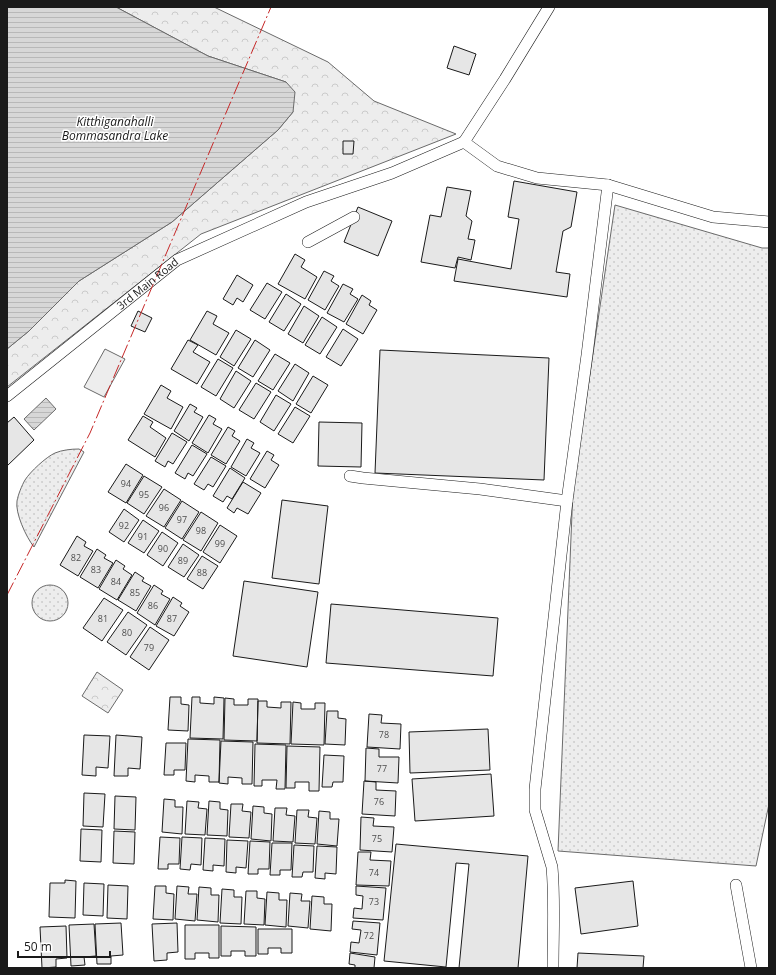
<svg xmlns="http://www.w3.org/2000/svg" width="776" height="975" font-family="'Open Sans',sans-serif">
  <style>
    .grass { fill: url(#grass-dots); stroke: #6a6a6a }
    .park { fill: url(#park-crowns); stroke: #6a6a6a }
    .pitch { fill: #ededed; stroke: #6a6a6a }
    .water { fill: url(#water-rules); stroke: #6a6a6a }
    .building { fill: #e6e6e6; stroke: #1a1a1a }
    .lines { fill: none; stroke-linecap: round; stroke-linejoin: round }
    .minor-casing { stroke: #1a1a1a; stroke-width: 12 }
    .minor { stroke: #fff; stroke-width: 11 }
    .power { stroke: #c62828; stroke-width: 1; stroke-dasharray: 14 3 2 3; stroke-linecap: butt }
    .labels { text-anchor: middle; stroke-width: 3; stroke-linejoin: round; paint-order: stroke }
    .number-label { font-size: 9px; fill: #4d4d4d }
    .street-label { font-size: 11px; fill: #1a1a1a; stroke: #fff }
    .water-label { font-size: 12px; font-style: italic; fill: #1a1a1a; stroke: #fff }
  </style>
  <defs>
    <pattern id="grass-dots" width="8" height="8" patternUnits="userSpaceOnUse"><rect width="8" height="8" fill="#ededed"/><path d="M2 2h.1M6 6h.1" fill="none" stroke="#cbcbcb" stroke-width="1.8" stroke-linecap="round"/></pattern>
    <pattern id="park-crowns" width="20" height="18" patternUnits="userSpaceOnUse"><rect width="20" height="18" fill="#ededed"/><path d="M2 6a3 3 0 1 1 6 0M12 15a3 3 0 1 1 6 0" fill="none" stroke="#cbcbcb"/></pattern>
    <pattern id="water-rules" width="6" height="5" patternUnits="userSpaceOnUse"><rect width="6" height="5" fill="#d7d7d7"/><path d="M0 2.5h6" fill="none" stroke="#b8b8b8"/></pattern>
  </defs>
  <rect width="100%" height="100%" fill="#fff"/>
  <path class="grass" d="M615,205l147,43h7v556l-13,62 -198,-15 15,-362z
    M79,449l5,3 -50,95c-8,-10 -19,-34 -17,-46 1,-6 5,-16 8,-21 5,-8 21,-23 30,-27 7,-3 16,-4 24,-4z
    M32 603a18 18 0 1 1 36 0a18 18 0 1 1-36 0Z"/>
  <path class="park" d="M116,7h98l114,55 46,39 82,33 -255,100 -194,153v-38l22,-18 50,-50 93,-59 106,-92 15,-18 -7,-30 -78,-26z
    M97,672l26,18 -15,23 -26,-17z"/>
  <path class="pitch" d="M105,349l20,10 -21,38 -20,-10z"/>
  <path class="water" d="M7,7h109l92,49 78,26 9,10 -2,20 -15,18 -106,92 -93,59 -50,50 -22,18z
    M46,398l10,11 -22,21 -10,-11z"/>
  <path class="building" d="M454,46l22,8 -7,21 -22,-7z
    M343,141h11l-1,13h-10z
    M514,181l63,11 -6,35 -8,4 -7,41 14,2 -3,23 -113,-16 4,-22 53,10 8,-50 -11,-2z
    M447,187l24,4 -5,25 6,5 -4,18 7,1 -4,20 -13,-3 -3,11 -34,-6 9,-47 11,2z
    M358,207l34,14 -14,35 -34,-14z
    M295,254l10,6 -4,7 16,10 -12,22 -27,-15z
    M324,271l10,5 -3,5 8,5 -14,24 -17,-10z
    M237,275l16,10 -10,17 -6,-4 -4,7 -10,-6z
    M267,283l15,9 -17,27 -15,-9z
    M343,284l10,5 -3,5 8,5 -14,23 -17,-9z
    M286,294l15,10 -17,27 -15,-9z
    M362,295l9,6 -2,4 8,5 -14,24 -17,-10z
    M304,306l15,10 -16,27 -15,-9z
    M138,311l14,7 -7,14 -14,-6z
    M207,311l10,5 -4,8 16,9 -13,22 -26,-15z
    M322,317l15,10 -17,27 -15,-9z
    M343,329l15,10 -17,27 -15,-9z
    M236,330l15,9 -17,27 -14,-9z
    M188,340l10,5 -5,7 17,10 -13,22 -26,-15z
    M255,340l15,10 -17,27 -15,-9z
    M380,350l169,8 -5,122 -169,-7z
    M275,354l15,9 -17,27 -15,-9z
    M218,359l15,9 -17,28 -15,-9z
    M295,364l14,9 -16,28 -15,-10z
    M236,371l15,10 -17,27 -14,-9z
    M313,376l15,9 -17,28 -15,-9z
    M256,383l15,9 -17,27 -15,-9z
    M161,385l10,6 -4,7 16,9 -12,22 -27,-15z
    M276,395l15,9 -17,27 -14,-9z
    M190,404l7,4 -3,4 9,5 -14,24 -15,-10z
    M295,407l15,9 -17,27 -15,-9z
    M209,415l7,4 -3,5 9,5 -14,24 -16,-10z
    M143,416l10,6 -3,5 16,11 -11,19 -27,-17z
    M14,417l20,23 -27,26v-43z
    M319,422l43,1 -1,44 -43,-1z
    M228,427l7,4 -3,5 8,5 -14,23 -15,-9z
    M172,433l15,9 -14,22 -5,-3 -3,6 -10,-6z
    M247,439l7,4 -3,5 9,5 -14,23 -15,-9z
    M192,445l15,9 -14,22 -5,-3 -3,6 -10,-6z
    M267,451l7,4 -3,5 8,5 -14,23 -15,-9z
    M211,457l15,9 -13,21 -5,-3 -4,6 -10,-6z
    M126,464l17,11 -17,28 -18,-11z
    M230,468l15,10 -13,21 -5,-3 -4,6 -10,-6z
    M144,476l18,11 -18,27 -17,-11z
    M243,482l18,11 -13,21 -11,-6 -3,5 -7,-5z
    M164,489l17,11 -17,27 -18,-11z
    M282,500l46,6 -9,78 -47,-6z
    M182,501l17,11 -17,27 -17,-11z
    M124,509l15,11 -15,22 -15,-10z
    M201,512l17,11 -17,28 -18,-11z
    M143,520l16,11 -15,22 -16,-10z
    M220,525l17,11 -17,27 -17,-11z
    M162,532l16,11 -15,23 -16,-11z
    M77,536l9,6 -2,4 9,5 -15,25 -18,-11z
    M183,544l16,11 -15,22 -16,-10z
    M97,549l9,6 -2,3 9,5 -15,25 -18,-11z
    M202,556l16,10 -15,23 -16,-10z
    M116,560l9,6 -2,3 9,6 -15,25 -18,-11z
    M135,572l9,6 -2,3 9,5 -15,25 -18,-11z
    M244,581l74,11 -11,75 -74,-11z
    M154,585l9,6 -2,3 9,5 -15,26 -18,-12z
    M173,597l9,6 -2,3 9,6 -15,24 -18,-10z
    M104,598l19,12 -21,31 -19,-13z
    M331,604l167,14 -5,58 -167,-13z
    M128,612l19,13 -21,30 -19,-13z
    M150,627l19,13 -20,30 -19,-13z
    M170,697h11v7l8,1 -1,26 -20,-1z
    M192,697h8v6l14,1v-7l10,1 -1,41 -33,-1z
    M225,698l9,1v6h14v-6h10l-1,42 -33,-1z
    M258,701h9v6l14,1v-6h10l-1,42 -33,-1z
    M293,702l8,1v6h14v-6h10l-1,42 -33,-1z
    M327,711h11v7l8,1 -1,26 -20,-1z
    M369,714l13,1 -1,8 20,1 -1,25 -33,-2z
    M488,729l2,41 -80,3 -1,-41z
    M84,735l26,1 -2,32 -12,-1v9l-14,-1z
    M116,735l26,2 -2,32 -12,-1v8h-14z
    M188,739l32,1 -1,42h-10v-6l-14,-1v7l-9,-1z
    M221,741l32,1 -1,42h-10v-6l-14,-1v7l-9,-1z
    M166,743h20l-1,27h-11v5h-10z
    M255,744l31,1 -1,44h-9l1,-9h-15v6h-8z
    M287,746l33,1 -1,44h-10v-9h-14v6h-9z
    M366,748l13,1v8h20l-1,26 -33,-2z
    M324,755l20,1 -1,26h-10l-1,5h-10z
    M491,774l3,42 -79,5 -3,-42z
    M364,781l12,1v8l20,1 -1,25 -33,-2z
    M84,793l21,1 -2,33 -20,-1z
    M115,796l21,1 -1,33 -21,-1z
    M164,799l11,1v7h8l-1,27 -20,-2z
    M187,801l12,1 -1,6 9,1 -2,26 -20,-1z
    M209,801l11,1v7l8,1 -1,26 -20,-1z
    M231,804h12l-1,7 9,1 -2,26 -20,-1z
    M253,806l11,1v6l8,1 -1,27 -20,-2z
    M275,808h12l-1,7 9,1 -2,26 -20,-1z
    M297,810h12l-1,7 9,1 -2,26 -20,-1z
    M319,811l11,1v7h9l-2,27 -20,-2z
    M361,817l13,1 -1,8 21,1 -2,25 -32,-2z
    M81,829l21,1 -1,32 -21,-1z
    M114,831l21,1 -1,32 -21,-1z
    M160,837l20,1 -1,26h-11v5h-10z
    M182,837l20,1 -1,27 -10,-1 -1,6 -10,-1z
    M205,838l20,1 -1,27 -11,-1v6l-10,-1z
    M227,840l21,1 -2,27 -10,-1v6l-10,-1z
    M250,841l20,1 -1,27h-11v5h-10z
    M272,843h20l-1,27h-11v5h-10z
    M396,844l132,12 -10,112h-59l10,-104 -13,-1 -10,104 -62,-6z
    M294,845l20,1 -1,26h-10l-1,5h-10z
    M317,846l20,1 -1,27 -11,-1v6l-10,-1z
    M358,852h13l-1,8 21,1 -2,25 -33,-1z
    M65,880l11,1 -1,37 -26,-1 1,-34h15z
    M633,881l5,45 -57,8 -6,-46z
    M84,883l20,1 -1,32 -20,-1z
    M108,885l20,1 -1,33 -20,-1z
    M155,886h11v7l8,1 -1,26 -20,-1z
    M177,886l12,1 -1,7h9l-2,27 -20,-2z
    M356,886l30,2 -3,32 -30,-2 1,-10 8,1 1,-13 -7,-1z
    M199,887l12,1v7h8l-1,27 -21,-2z
    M222,889l12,1v7h8l-1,27 -21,-1z
    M246,891h11v7l8,1 -1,26 -20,-1z
    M267,892l12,1v7h8l-1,27 -21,-2z
    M290,893l12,1 -1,7h9l-2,27 -20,-2z
    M312,896l12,1v7h8l-1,27 -21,-2z
    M353,921l27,2 -3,32 -27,-3 1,-10 8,1 2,-13 -9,-1z
    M121,923l2,32 -12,1v8h-14l-2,-40z
    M177,923l1,29 -11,1v7l-13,1 -2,-37z
    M94,924l2,32 -12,1 1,8 -14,1 -2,-41z
    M185,925h34v33h-10v-5h-14v6h-10z
    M66,926l1,32 -11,1v8l-14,1 -2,-41z
    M221,926l35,1v29h-11v-5h-14v5h-10z
    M258,929h34v24h-11v-5h-13v6h-10z
    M350,953l25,4 -1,11h-19v-3l-6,-1z
    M578,953l66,3 -1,12h-66z"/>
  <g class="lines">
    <g class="minor-casing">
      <g id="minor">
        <path d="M549,7l-44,72 -41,63 33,24 40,12 71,7 105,32 56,5"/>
        <path d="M308,242l46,-25"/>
        <path id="s1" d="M7,396l170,-136 129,-58 86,-29 72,-31"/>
        <path d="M350,476l13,2 117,11 87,12"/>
        <path d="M736,885l15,83"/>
        <path d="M553,968c0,-34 2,-67 -1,-101l-17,-57v-21l32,-288 20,-146 21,-170"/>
      </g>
    </g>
    <use href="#minor" class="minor"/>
    <path class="power" d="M7,595l83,-162 181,-426"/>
  </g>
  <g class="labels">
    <g class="number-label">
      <text x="126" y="487">94</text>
      <text x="144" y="498">95</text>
      <text x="164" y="511">96</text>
      <text x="182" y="523">97</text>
      <text x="124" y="529">92</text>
      <text x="201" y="534">98</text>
      <text x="143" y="540">91</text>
      <text x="220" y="547">99</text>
      <text x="163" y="552">90</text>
      <text x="76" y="561">82</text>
      <text x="183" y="564">89</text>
      <text x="96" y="573">83</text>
      <text x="202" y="576">88</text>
      <text x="116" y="585">84</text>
      <text x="135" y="596">85</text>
      <text x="153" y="609">86</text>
      <text x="103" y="622">81</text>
      <text x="172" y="622">87</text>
      <text x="127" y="636">80</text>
      <text x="149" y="651">79</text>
      <text x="384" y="738">78</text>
      <text x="382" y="772">77</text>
      <text x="379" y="805">76</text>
      <text x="377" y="842">75</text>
      <text x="374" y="876">74</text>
      <text x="374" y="905">73</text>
      <text x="369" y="939">72</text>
    </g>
    <g class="street-label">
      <text dy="4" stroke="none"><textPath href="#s1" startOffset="180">3rd Main Road</textPath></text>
    </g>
    <g class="water-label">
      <text x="115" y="126">Kitthiganahalli<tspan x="115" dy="14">Bommasandra Lake</tspan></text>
    </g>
  </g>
  <rect width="776" height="975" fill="none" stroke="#1a1a1a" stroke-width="16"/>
  <path d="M18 951v6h92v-6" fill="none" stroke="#1a1a1a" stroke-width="2"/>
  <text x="24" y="951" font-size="12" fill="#1a1a1a" stroke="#ffffff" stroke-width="3" paint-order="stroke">50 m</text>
</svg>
